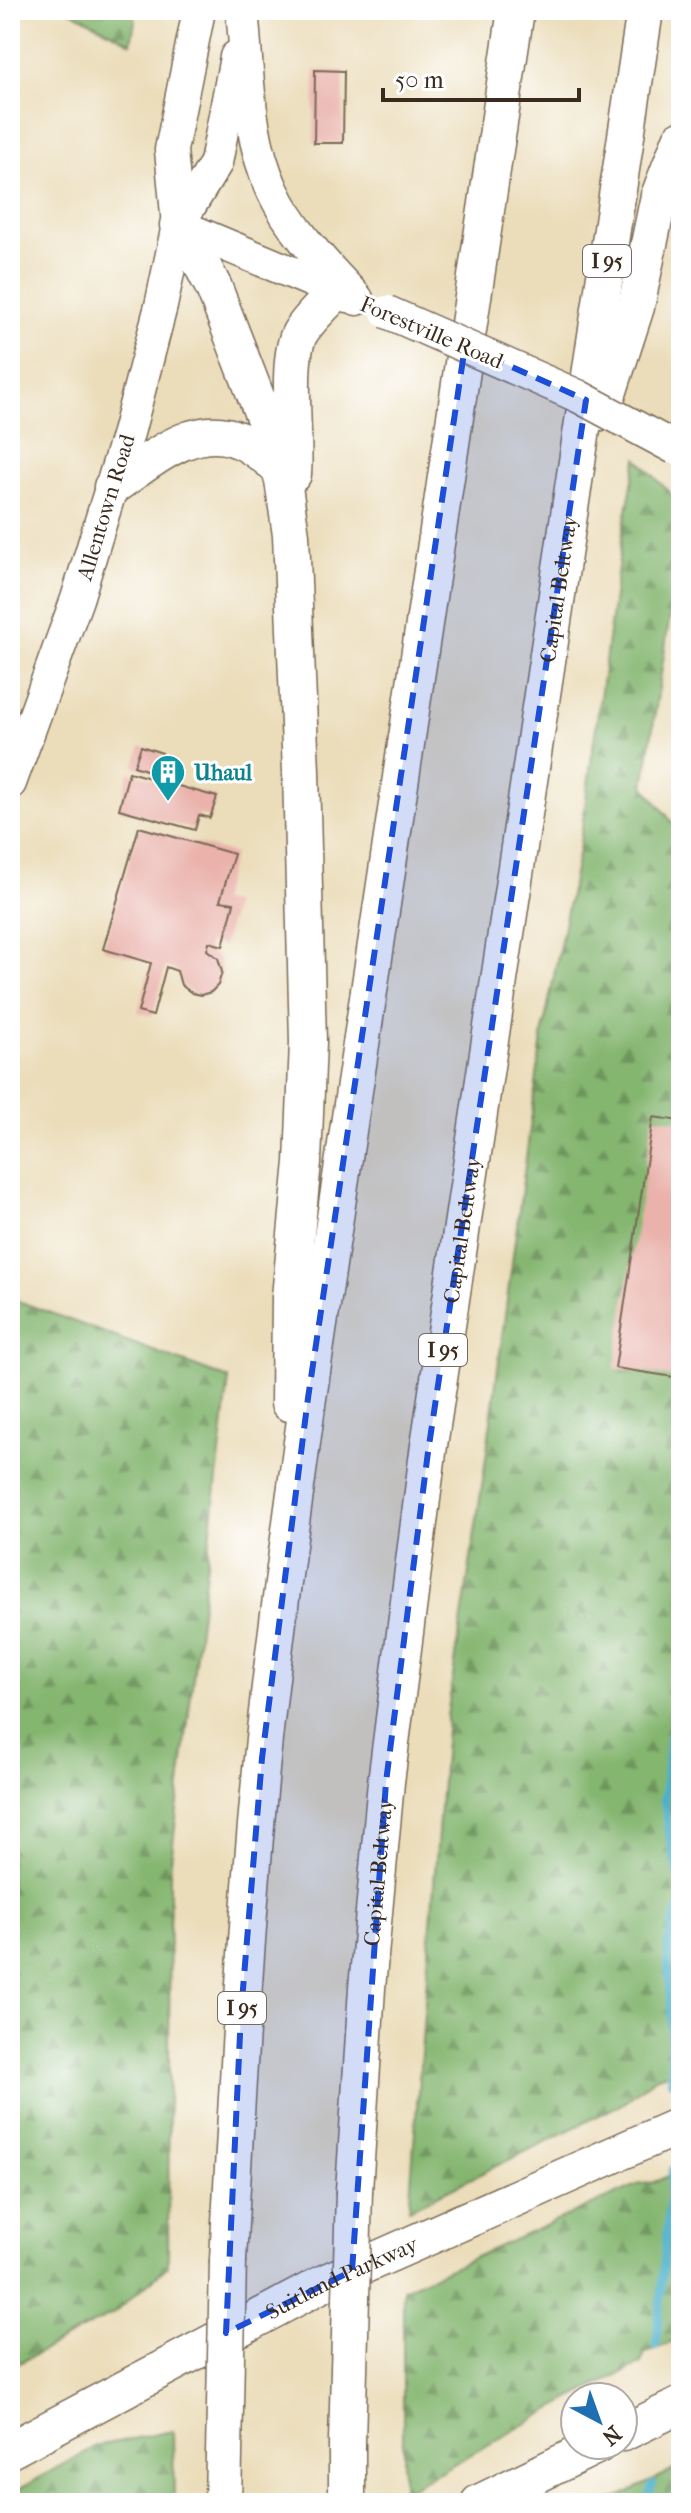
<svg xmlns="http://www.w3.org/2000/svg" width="691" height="2513" font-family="'IM FELL French Canon',serif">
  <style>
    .forest { fill: url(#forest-firs); stroke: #607047; stroke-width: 2 }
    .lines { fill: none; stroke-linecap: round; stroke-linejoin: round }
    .stream { stroke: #4bb0ca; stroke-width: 8 }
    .building { fill: #eab2ab }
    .major-casing { stroke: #796955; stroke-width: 35 }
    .highway-casing { stroke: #796955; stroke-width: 39 }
    .major { stroke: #fff; stroke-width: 32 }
    .highway { stroke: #fff; stroke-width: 36 }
    .major-bridge-casing { stroke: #796955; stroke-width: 35; stroke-linecap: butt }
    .highway-bridge-casing { stroke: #796955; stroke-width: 39; stroke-linecap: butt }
    .major-bridge { stroke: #fff; stroke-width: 32 }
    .highway-bridge { stroke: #fff; stroke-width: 36 }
    .marked { fill: #1d4ed8; fill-opacity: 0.2; stroke: #1d4ed8; stroke-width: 6; stroke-dasharray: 16 10; stroke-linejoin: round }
    .labels { text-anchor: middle; stroke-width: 6; stroke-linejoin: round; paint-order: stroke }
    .shield { fill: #fff; stroke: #766a62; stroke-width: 2 }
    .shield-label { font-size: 20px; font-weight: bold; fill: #3b2a1e }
    .street-label { font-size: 22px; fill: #3b2a1e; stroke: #fff }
    .culture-label { font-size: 22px; font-weight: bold; fill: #0d838f; stroke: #fff; text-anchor: start }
  </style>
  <defs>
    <pattern id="forest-firs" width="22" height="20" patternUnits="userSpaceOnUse" patternTransform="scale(2)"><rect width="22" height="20" fill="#84b670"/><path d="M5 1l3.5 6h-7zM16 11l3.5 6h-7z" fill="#6d945b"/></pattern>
  </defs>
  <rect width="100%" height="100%" fill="#fff"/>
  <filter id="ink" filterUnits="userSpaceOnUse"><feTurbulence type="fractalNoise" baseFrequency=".0125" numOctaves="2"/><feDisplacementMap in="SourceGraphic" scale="16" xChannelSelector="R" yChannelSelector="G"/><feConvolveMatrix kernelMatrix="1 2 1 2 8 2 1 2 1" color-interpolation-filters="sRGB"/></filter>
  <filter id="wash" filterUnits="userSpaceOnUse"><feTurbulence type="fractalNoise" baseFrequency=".006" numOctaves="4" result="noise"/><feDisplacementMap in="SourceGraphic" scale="32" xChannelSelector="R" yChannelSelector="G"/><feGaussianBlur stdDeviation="1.8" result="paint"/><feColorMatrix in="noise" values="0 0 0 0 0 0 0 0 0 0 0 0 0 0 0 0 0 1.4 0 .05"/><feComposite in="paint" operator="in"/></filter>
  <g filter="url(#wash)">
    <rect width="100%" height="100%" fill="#ebddba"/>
    <path class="forest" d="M69,10h68l-6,33z
      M637,458l44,47v37l-37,244 35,45 -9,21 11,18v1200l-24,6 -35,28 -213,105 38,-493 37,-243 59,-442 36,-181 44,-319z
      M10,1298l219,81 -59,490 -2,397 -54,47 -104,55z
      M681,2171v168l-36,14 -5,11 -66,33 -171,95v-203l234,-104 17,-3z
      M173,2431l1,72h-164v-9l86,-48z
      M681,2466v37h-74z"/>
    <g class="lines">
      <path class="stream" d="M681,1670l-4,20 -1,25 -7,25 -5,61 7,46 10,37
        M671,2082c0,-27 0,-54 -1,-81 -1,-38 -8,-61 11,-97
        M656,2346l16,-176
        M645,2503l8,-19"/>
    </g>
    <g id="blocks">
      <path class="building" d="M315,70l29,1 -1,72h-29z
        M141,746l21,7 -7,20 -21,-7z
        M129,772l88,25 -7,21 -11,-3 -4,15 -76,-21z
        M139,827l95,27 -14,47 14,2 -11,43 -14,-4 -2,8 11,8 4,14 -4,13 -7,7 -10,3 -9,-2 -11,-8 -4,-14 -11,-4 -13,49 -15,-4 13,-49 -48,-14z
        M653,1117l28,4v257l-66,-10z"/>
    </g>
  </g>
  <g filter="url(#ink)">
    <use href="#blocks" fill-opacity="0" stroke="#796955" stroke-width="2"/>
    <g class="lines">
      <g class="major-casing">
        <g id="major">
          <path d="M243,20c5,57 5,119 30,171 19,41 54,75 84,108"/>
          <path d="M178,225l38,-62 20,-106"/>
          <path d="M178,225l170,71"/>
          <path id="s1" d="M10,783l67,-184 20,-65 31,-101 33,-127 17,-81 -7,-75 28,-140"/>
        </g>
      </g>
      <g class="highway-casing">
        <g id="highway">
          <path d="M178,225l19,30 17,33 53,137 16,55 8,55 10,237 7,270 -5,120 -13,135 -1,106"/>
          <path d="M602,412l34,-105 23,-111 22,-57"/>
          <path d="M293,474c3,-35 -8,-115 7,-141 9,-15 25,-29 37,-42"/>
          <path d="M112,487c36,-24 81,-67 127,-47 15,6 28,18 41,28"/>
          <path id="s2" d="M354,2191l13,-203 19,-206 42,-330 217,-1442"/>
          <path d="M228,2260c9,-168 18,-335 34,-501 12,-121 30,-241 46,-361l208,-1388"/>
          <path d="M623,2433l58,-28"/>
          <path id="s3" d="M10,2450l314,-167 357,-158"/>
          <path d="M479,2503l119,-58"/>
        </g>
      </g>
      <use href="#major" class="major"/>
      <use href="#highway" class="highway"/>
      <g class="major-bridge-casing">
        <path id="major-bridge" d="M387,312l191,84 97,52"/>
      </g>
      <g class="highway-bridge-casing">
        <path id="highway-bridge" d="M223,2503l5,-243
          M347,2503v-61l7,-251"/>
      </g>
      <use href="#major-bridge" class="major-bridge"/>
      <use href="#highway-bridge" class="highway-bridge"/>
    </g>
  </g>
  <path class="marked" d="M465,346l121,54 -158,1052 -42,330 -34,489 -126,62 15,-320 21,-255 46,-360z"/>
  <defs>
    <g id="building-pin" transform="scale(1.8)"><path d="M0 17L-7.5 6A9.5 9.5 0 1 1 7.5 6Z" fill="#0f9aa8" stroke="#fff"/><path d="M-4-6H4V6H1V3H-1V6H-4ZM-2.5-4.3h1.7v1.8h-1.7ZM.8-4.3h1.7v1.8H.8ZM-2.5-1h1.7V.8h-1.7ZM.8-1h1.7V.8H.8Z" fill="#fff"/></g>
  </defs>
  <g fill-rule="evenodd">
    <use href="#building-pin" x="168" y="772"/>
  </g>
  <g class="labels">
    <g class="shield">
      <rect x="583" y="245" width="48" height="32" rx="6"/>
      <rect x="419" y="1334" width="48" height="32" rx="6"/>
      <rect x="218" y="1992" width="48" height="32" rx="6"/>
    </g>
    <g class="shield-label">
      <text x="607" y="268">I 95</text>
      <text x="443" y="1357">I 95</text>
      <text x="242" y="2015">I 95</text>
    </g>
    <g class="street-label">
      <text transform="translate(432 332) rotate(23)" y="8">Forestville Road</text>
      <text dy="8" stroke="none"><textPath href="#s1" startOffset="292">Allentown Road</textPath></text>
      <text dy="8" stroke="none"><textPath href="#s2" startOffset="1616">Capital Beltway</textPath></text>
      <text dy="8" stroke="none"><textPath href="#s2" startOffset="968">Capital Beltway</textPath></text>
      <text dy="8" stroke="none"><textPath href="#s2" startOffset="320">Capital Beltway</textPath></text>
      <text dy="8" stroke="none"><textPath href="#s3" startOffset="374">Suitland Parkway</textPath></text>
    </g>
    <g class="culture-label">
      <text x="194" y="780">Uhaul</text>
    </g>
  </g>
  <rect width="691" height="2513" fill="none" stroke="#fff" stroke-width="40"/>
  <g transform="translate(599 2421) rotate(139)"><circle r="38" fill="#ffffff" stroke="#b1aaa5" stroke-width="2"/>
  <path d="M0-6L14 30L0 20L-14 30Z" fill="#1f6fb2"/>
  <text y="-12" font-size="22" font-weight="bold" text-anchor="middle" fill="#3b2a1e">N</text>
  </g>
  <path d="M383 88v12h196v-12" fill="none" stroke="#3b2a1e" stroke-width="4"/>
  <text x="395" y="88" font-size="24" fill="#3b2a1e" stroke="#ffffff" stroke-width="6" paint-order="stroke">50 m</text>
</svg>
